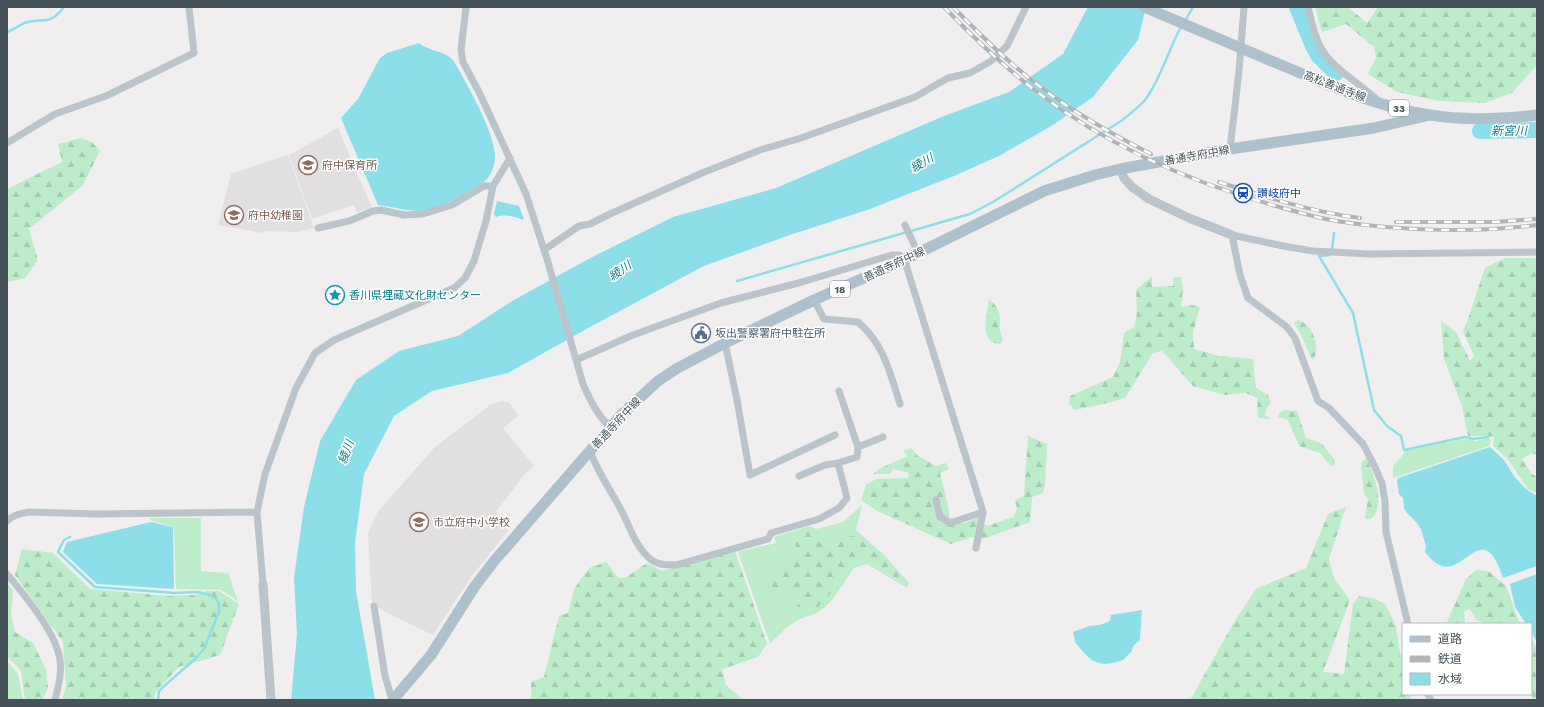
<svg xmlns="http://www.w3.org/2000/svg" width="1544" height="707" font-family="'Work Sans','Noto Sans JP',sans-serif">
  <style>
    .education { fill: #e1dfdf }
    .grass { fill: #bdecca; fill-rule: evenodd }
    .forest { fill: url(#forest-firs) }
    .water { fill: #8cdfe8 }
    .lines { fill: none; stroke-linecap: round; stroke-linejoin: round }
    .stream { stroke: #8cdfe8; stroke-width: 2.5 }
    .river { stroke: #8cdfe8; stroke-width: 16 }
    .minor { stroke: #bac4ca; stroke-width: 7 }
    .tertiary { stroke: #bac4ca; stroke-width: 9 }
    .primary { stroke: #aec0cc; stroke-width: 11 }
    .rail-casing { stroke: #b0b4b8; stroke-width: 4 }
    .rail { stroke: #fff; stroke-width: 2.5; stroke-dasharray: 8; stroke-linecap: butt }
    .primary-bridge { stroke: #aec0cc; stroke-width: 11 }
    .labels { text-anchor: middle; stroke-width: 3; stroke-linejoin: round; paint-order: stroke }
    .shield { fill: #fff; stroke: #7e878c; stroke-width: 1 }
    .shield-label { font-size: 10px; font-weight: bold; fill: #47535a }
    .street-label { font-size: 11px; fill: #47535a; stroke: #fff }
    .education-label { font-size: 11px; fill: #785e54; stroke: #fff; text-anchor: start }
    .transit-label { font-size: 11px; fill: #164399; stroke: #fff; text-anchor: start }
    .culture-label { font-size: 11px; fill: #0d838f; stroke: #fff; text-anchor: start }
    .service-label { font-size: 11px; fill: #4e5e75; stroke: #fff; text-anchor: start }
    .water-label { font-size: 12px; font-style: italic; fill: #12808c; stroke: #fff }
  </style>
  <defs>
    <pattern id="forest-firs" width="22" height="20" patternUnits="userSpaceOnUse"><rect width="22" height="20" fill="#bdecca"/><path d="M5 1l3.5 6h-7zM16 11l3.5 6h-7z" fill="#a4ccb0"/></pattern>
  </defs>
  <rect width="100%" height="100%" fill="#f0eeee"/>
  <path class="education" d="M338,128l34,80 -15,4 -3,-7 -42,14 -23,-64z
    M288,155l26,73 -18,4 -33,-1v2l-45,-8 13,-51z
    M502,401l8,2 8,13 -15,12 31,38 -11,10 -27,36 12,19 -37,46 -38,58 -55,-27 -6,-6 -4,-69 9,-20 57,-65 56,-43z"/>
  <path class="grass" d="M1488,438l3,2 -2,6 -96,32v-12l14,-16 58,-11 11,2z
    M862,505l-6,25 28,25 25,28 -2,5 -40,-24 -13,4c-10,13 -17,29 -30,40 -9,8 -16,7 -26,12 -11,6 -19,15 -28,24l-32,-92 38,-9 -2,-6 36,-11 6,3 27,-7zM848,536l56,48 -37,-22 -9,-1 -14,8 -14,25 -33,14 1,-6 -9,-9 6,-36 1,-18 28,8 10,-1z
    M150,518h51v53l27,2 10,28 -17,-11 -45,-1 -2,-62 -24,-7z
    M7,661l11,13 5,26h-16z"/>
  <path class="forest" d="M1315,7h33l19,16 11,-16h159v58l-25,28 -27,10 -46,-2 -42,-9 -29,-18 8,-16 -2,-11 -28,-23 -24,8z
    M81,138l11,4 8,9 -17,34 -54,44 9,31 -13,18 -18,4v-93l55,-27 -4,-18z
    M1505,258h32v197l-5,-2 -10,6 10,15 5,3v16l-9,-4 -21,-31 -14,-12 1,-9c-8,-3 -17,0 -26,-1l-6,-30 -18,-47 -3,-38 15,11 14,29 4,-5 -11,-25c9,-20 14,-42 22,-63z
    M1152,276v11l21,-1 1,-9h7l2,14 -2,16 11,-2 8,2 -7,25 1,17 26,7 33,3 3,29 12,7 3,8 -5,6 -1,6 6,4 -13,-1 -1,-20 -11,-5 -21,2 -32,-9 -31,-35 -9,2 -28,45 -17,5 -34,7 -5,-7 1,-7 43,-19 7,-15 4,-29 10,-6 3,-13 -1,-24z
    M989,299c19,16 5,22 14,40l-2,5c-23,0 -14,-30 -12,-45z
    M1298,320c15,3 23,28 15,40l-3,-4 -8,-19 -8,-14z
    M1284,410l13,1 9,27 15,5 14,17v5l-4,1 -11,-13 -21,-7 -11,-26 -10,-3 2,-5z
    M1028,436l19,8 -2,42 -2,7 -11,4 -2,25 -47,17 -11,-2 -21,7 -74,-33 -16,-11 5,-15 10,-6 32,-1 1,-5 -16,-4 -3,5h-17l8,-6 27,-12 -5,-5 8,-3 7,8 18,10 10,-3 3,6 -9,4 9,37v7l16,6 13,-5 9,8 26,-9 4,-8 -2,-9 9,-4z
    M1367,458c6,16 20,47 4,61h-6l3,-21 -4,-4 -3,-32z
    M1346,507l-17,52 5,19 16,22 -27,72 21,2 9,-70 6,-8 14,2 12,6 11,22 7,46v22h6l2,6h-221l46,-81 20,-30 50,-21 22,-54z
    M806,530l20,3 -1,14 9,-1 14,-10 12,1 23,19 23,26 -1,2 -38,-22 -9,-1 -14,8 -14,25 -12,13 -10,2 -11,-1 1,-6 -9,-9 -20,-5 2,-17 24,-14 1,-18z
    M22,549l31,4 37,36 79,7 26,-1 11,-4h13l20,13 -19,51 -41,12 -23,24 -2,9h-92l4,-14 -3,-44 -48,-67z
    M735,551l32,93 -9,13 -36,12 4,16 17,15h-212v-18l13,-5 15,-61 9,-3 6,-24 15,-21 17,-6 13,16h6l22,-15 15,8z
    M1476,570l12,1 18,15 12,33 3,5h-33l-12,-4 -6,-11 -6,2 1,11 -2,2h-17l20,-45z
    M7,582l6,9 -2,23 4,18 18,11 13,26 2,19 -6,12h-17l-4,-29 -14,-15z
    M1531,639l6,9v52h-4l-2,-7z"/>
  <path class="water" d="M1088,7h58l-8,33 -45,57 -40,28 -54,31 -45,20 -84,33 -80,26 -86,31 -114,61 -82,46 -76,18 -38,25 -30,58 -9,69 1,48 19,109h-84l6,-66 -3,-56 10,-71 16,-66 36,-61 43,-29 59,-15 56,-36 80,-44 79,-39 103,-29 168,-72 65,-24 54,-38z
    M419,43c11,9 25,7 34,17 13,22 43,74 42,98 0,5 -2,12 -5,17 -6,9 -16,13 -24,18 -13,8 -30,17 -45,18 -14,0 -29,-4 -43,-6l-37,-87 17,-19 22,-41 7,-5z
    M497,201l22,5 5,13 -1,1c-8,-4 -18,-6 -27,-3l-2,-3z
    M1490,447l14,13 10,16 12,13 11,7v70l-34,12c-19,-60 -37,-5 -61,-12 -7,-2 -13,-9 -17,-14l1,-6 -5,-17 -4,-6 -10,-10 -3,-5 -1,-10 -4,-4 -2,-12 1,-4z
    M151,522l22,5 1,62 -77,-5 -34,-32 4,-10z
    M1537,574v68l-6,-10v-8h-5l-11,-17 -5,-23z
    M1142,610l-2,30 -6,5 -3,7 -8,8 -10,3 -9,1 -11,-3 -9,-8 -9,-11 -2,-10 16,-6 11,-1 10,-4 1,-6z"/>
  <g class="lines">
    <path class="stream" d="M1185,21l8,-14
      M7,32c7,-2 11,-6 17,-9 19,-6 25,4 40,-16
      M1332,250l2,-17
      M1330,255l-11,1 34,57 21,97 13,16 14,10 3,14 61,-13 8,2 16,-2
      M737,281l233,-67 23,-12 128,-81c9,-7 17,-13 24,-21 16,-21 23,-50 36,-73
      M70,537l-6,3 -6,12 37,35 79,6 23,-1 10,2 9,4 3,6v8l-15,37 -9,10 -32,28 -4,4 -1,9"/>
    <path class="river" d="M1297,7l16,39 5,9 18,18
      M1480,131l57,-1"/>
    <path class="minor" d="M466,7l-5,43 2,12 17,32 46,100 21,65 36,125c6,14 16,35 28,43
      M1308,7c3,13 6,27 12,39 11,22 41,38 59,55
      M7,143l48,-29 51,-18 88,-43 -5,-46
      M1230,149l9,-78 5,-64
      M905,225l13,28
      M318,228l31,-7 24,-10 8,-1 23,5 19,-1 29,-9 32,-19h9
      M544,250l35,-24 11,-2 20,-10 92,-41 58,-23 41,-12 114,-41 33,-19 22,-5 21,-12 16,-15 19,-39
      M814,300l10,19 34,3c26,22 32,51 42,82
      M725,343l12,57 13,75 85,-40
      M576,360l57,-25 88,-32 81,-21 90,-27h8l6,10 77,247 -7,36
      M858,447l25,-10
      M590,451c7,20 20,38 30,57 9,16 14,36 28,49 8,8 17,8 28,8l92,-26 3,-6 48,-14 20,-11 8,-10 -9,-35 19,-6 1,-10 -19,-56
      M799,476l26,-11 13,-2
      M936,500l4,17 10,6 33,-11
      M7,521c6,-6 14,-8 22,-9l67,2 161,-2
      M7,574c18,22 49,58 53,86 2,14 -2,27 -5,40
      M263,584l-6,-72 8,-38 31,-86 19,-35 19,-13 120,-52 11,-10 9,-17 12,-40 7,-35 17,-28
      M374,606l11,70 7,24
      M1408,624l-22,-92 -1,-31 -3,-18 -8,-18 -11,-21 -34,-36 -11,-7 -23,-63 -8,-11 -39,-29 -8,-23 -8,-40 51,11 30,5 56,3 168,-2
      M1428,694l3,6"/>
    <path class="tertiary" d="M1120,169l4,9 8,9 17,12 40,19 43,17
      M263,584l8,116"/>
    <path class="primary" d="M1269,60c52,21 105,47 161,55 36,6 72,4 107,0
      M393,700l38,-45 44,-69 20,-26 127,-146 36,-33 18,-12 49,-26 89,-43 90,-40 140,-69 51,-16 25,-6 110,-20 144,-21 56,-13"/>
    <g class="rail-casing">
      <path id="rail" d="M944,7c29,30 59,59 92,84 71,55 154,91 240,115 22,6 44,13 67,16 60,9 134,11 194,3
        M953,7c21,21 41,42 64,61 40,35 87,62 134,86
        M1219,182c46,15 93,30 141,36
        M1396,222h99l42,-3"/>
    </g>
    <use href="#rail" class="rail"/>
    <path class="primary-bridge" d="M1144,7l125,53"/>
  </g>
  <defs>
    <g id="school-ring" transform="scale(1)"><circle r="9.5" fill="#fff" stroke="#8d6e63" stroke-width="1.5"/><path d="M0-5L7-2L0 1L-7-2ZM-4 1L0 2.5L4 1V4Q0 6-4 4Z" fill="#8d6e63"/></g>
    <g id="station-ring" transform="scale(1)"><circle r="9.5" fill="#fff" stroke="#1a4fb4" stroke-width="1.5"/><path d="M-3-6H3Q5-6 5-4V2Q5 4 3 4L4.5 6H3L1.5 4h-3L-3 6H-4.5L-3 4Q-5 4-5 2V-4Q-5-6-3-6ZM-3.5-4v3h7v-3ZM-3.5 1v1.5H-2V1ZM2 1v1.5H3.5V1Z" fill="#1a4fb4"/></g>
    <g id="sight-ring" transform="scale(1)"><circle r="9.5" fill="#fff" stroke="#0f9aa8" stroke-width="1.5"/><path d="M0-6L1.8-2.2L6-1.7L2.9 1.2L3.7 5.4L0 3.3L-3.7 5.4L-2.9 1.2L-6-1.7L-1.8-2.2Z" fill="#0f9aa8"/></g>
    <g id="civic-ring" transform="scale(1)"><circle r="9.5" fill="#fff" stroke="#5c6f8a" stroke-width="1.5"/><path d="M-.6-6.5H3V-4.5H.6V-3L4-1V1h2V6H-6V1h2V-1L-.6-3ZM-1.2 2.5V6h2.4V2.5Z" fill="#5c6f8a"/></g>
  </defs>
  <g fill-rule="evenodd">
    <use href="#school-ring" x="308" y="165"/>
    <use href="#station-ring" x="1243" y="193"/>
    <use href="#school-ring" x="234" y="215"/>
    <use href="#sight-ring" x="335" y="295"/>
    <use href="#civic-ring" x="701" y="333"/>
    <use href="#school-ring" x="419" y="522"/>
  </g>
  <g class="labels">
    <g class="shield">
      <rect x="1389" y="100" width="20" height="16" rx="3"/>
      <rect x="830" y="281" width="20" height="16" rx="3"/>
    </g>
    <g class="shield-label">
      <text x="1399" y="112">33</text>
      <text x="840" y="293">18</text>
    </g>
    <g class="street-label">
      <text transform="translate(1335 86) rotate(21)" y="4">高松善通寺線</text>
      <text transform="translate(1197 155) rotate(-10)" y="4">善通寺府中線</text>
      <text transform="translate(894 264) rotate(-25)" y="4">善通寺府中線</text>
      <text transform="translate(616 423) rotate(-47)" y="4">善通寺府中線</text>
    </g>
    <g class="education-label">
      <text x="322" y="169">府中保育所</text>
      <text x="248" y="219">府中幼稚園</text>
      <text x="433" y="526">市立府中小学校</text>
    </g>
    <g class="transit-label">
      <text x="1257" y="197">讃岐府中</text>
    </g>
    <g class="culture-label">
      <text x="349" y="299">香川県埋蔵文化財センター</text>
    </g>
    <g class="service-label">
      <text x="715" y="337">坂出警察署府中駐在所</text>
    </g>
    <g class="water-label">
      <text transform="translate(1509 131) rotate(-1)" y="4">新宮川</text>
      <text transform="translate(922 163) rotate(-30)" y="4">綾川</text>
      <text transform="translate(620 271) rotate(-34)" y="4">綾川</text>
      <text transform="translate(346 452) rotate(-69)" y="4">綾川</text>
    </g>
  </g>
  <rect width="1544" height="707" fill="none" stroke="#47535a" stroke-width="16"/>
  <rect x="1402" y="623" width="130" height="72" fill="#ffffff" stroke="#b5babd"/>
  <rect x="1410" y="636" width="20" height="6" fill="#aec0cc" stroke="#b5babd"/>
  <text x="1438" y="643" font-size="12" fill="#47535a">道路</text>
  <rect x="1410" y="656" width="20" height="6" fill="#b0b4b8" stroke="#b5babd"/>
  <text x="1438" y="663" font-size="12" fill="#47535a">鉄道</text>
  <rect x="1410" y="673" width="20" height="12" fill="#8cdfe8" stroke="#b5babd"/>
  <text x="1438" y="683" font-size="12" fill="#47535a">水域</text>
</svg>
